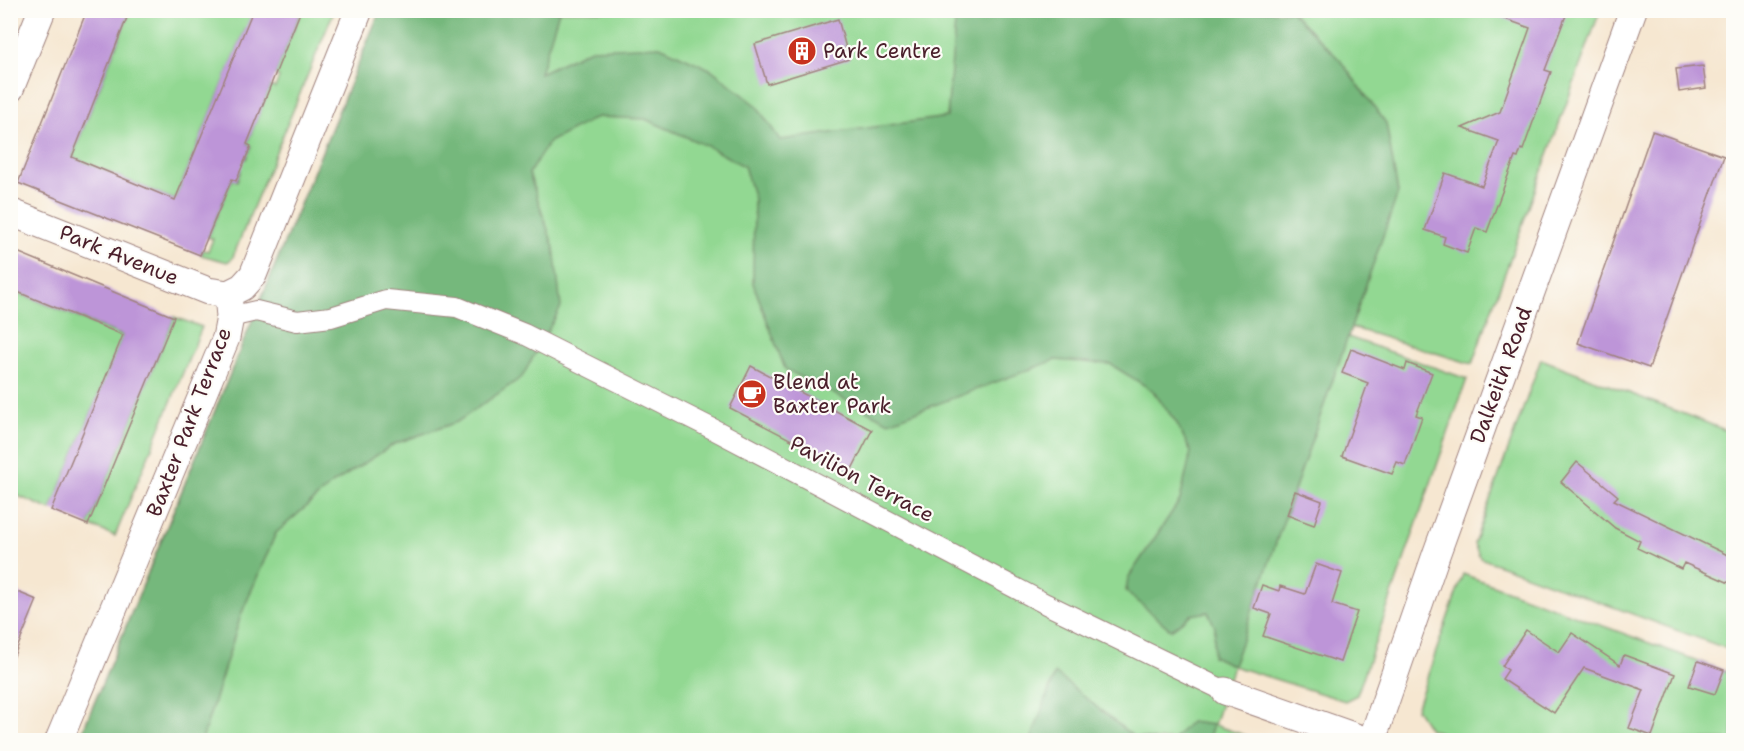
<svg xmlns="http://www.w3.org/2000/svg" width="1744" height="751" font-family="'Shantell Sans',sans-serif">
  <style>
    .green { fill: #92d892; stroke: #6e7c5e; stroke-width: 1.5 }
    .forest { fill: #75b87c; stroke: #606c54; stroke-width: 1.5 }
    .building { fill: #bd95d8 }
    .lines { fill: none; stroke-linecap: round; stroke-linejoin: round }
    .pedestrian-casing { stroke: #a0837e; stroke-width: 22 }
    .minor-casing { stroke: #a0837e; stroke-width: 29 }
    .pedestrian { stroke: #fff; stroke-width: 20 }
    .minor { stroke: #fff; stroke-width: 27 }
    .labels { text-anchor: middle; stroke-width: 4.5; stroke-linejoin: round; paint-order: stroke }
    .poi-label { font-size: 21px; fill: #4a1f2b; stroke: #fdfcf7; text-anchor: start }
    .street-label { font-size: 21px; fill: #4a1f2b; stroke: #fdfcf7 }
  </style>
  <rect width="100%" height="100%" fill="#fdfcf7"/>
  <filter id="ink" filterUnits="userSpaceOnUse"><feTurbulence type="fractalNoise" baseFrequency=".0167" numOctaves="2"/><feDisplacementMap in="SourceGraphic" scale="12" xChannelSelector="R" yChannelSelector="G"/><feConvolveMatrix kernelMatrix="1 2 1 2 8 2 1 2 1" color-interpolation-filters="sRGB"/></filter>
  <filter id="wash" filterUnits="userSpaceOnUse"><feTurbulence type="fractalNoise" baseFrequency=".008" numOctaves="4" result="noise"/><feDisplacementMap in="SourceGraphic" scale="24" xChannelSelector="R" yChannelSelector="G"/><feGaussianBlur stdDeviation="1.35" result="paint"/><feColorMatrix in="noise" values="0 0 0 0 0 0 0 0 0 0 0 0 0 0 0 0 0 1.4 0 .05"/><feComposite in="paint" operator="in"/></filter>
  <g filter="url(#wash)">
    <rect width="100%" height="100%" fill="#f6e7d1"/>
    <path class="green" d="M130,11h123l-78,189 -103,-43z
      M301,11h33l-102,248 -5,3 -26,-7 2,-5 5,1 5,-12 -5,-2 24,-58 5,2 4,-11 -4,-3 4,-10 5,2 5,-13 -4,-2 23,-58 5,2 4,-11 -4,-3z
      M380,11h1220l-128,353 -122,-37 -2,10 119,42 -110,316 -12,6 -112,-35 -19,59 45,15h-1180z
      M17,292l106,44 -72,174 -40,-17 -1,-186z
      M174,317l28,10 -87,209 -27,-11z
      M1541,359l192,74v218l-253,-93 -6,-14z
      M1463,574l270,100v66h-266l-38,-11 -13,-20z"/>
    <path class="forest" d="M380,11h179l-19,62 51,-24 69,-3 52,24 44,35 24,35 167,-23 9,-106h335l49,49 46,63 12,70 -165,473 -20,-10 2,-29 -7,-15 -17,3 -20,15 -45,-39 2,-13 52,-78 11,-48 -15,-30 -24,-32 -42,-26 -55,-4 -166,62 -104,-53 -32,-86 1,-84 -10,-33 -37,-20 -62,-27 -48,-2 -48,25 -20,31 25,75 7,59 -39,70 -65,45 -63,22 -62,40 -56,49 -35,82 -39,125h-123z
      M1055,673l79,64 21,3h-124z
      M1190,722l23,3 -5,15h-35z"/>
    <g id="blocks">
      <path class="building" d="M87,10h43l-58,147 103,43 78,-190h48l-54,134 4,2 -15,35 -4,-2 -32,76 -182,-72z
        M1489,10h79l-23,60 6,2 -28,78 -2,-1 -3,9 -3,-1 -28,75 -11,-4 -9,25 -24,-9 2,-7 -20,-7 20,-57 37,13 17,-45 -37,-13 38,-16 30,-84 -42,-15z
        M838,19l11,40 -82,25 -12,-40z
        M1703,66l3,22 -27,4 -3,-23z
        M1652,131l72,25 -75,212 -71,-25z
        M10,249l164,68 -86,208 -37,-15 72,-175 -113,-46z
        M1351,349l54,21 2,-7 25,10 -16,42 6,2 -17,48 -8,-3 -5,12 -50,-18 26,-73 -26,-10z
        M751,366l121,64 -21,41 -121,-63z
        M1577,462l41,34 -4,4 120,58v27l-50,-22 -3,6 -44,-21 3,-7 -25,-13 -54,-46z
        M1295,491l27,10 -8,24 -27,-10z
        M1316,564l26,9 -10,31 25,8 -17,50 -77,-26 8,-22 -17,-6 8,-23 17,6 1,-5 25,8z
        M10,589l27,11 -26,63h-1z
        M1526,630l33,22 13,-19 48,32 4,-10 51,19 -23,62 -23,-8 15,-38 -60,-22 -30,45 -52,-34 6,-9 -6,-4z
        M1698,661l26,9 -9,24 -26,-8z"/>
    </g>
  </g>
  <g filter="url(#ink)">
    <use href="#blocks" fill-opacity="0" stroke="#a0837e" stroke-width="1.5"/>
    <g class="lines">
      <g class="pedestrian-casing">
        <path id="pedestrian" d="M230,317l26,-6 41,10 34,-4 55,-17 71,7 67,27 189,95 333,175 179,87"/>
      </g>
      <g class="minor-casing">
        <path id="minor" d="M10,89l32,-79
          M10,212l198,79 20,3
          M1225,691l139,49
          M59,740l167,-402 4,-21 -2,-23 14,-7 11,-12 106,-265
          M1372,740l64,-185 197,-545"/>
      </g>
      <use href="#pedestrian" class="pedestrian"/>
      <use href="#minor" class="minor"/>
    </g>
  </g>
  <defs>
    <g id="building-disc" transform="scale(1.5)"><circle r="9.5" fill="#c8321e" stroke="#fdfcf7"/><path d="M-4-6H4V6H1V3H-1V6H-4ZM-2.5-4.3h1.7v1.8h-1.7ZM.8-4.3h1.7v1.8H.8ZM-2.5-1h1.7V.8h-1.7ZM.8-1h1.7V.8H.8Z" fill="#fff"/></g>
    <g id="cafe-disc" transform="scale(1.5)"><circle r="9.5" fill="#c8321e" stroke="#fdfcf7"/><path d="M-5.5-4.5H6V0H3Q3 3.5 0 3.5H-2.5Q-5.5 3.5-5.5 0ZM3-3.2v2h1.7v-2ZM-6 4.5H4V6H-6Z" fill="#fff"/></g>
  </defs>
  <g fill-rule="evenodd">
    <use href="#building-disc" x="802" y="51"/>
    <use href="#cafe-disc" x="752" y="394"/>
  </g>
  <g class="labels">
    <g class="poi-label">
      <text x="823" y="58">Park Centre</text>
      <text x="773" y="389">Blend at<tspan x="773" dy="24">Baxter Park</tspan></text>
    </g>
    <g class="street-label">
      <text transform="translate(119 255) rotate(22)" y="7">Park Avenue</text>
      <text transform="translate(1501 375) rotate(-70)" y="7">Dalkeith Road</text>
      <text transform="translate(189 422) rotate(-69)" y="7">Baxter Park Terrace</text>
      <text transform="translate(862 479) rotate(28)" y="7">Pavilion Terrace</text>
    </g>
  </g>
  <rect width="1744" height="751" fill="none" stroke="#fdfcf7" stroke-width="36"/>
</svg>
